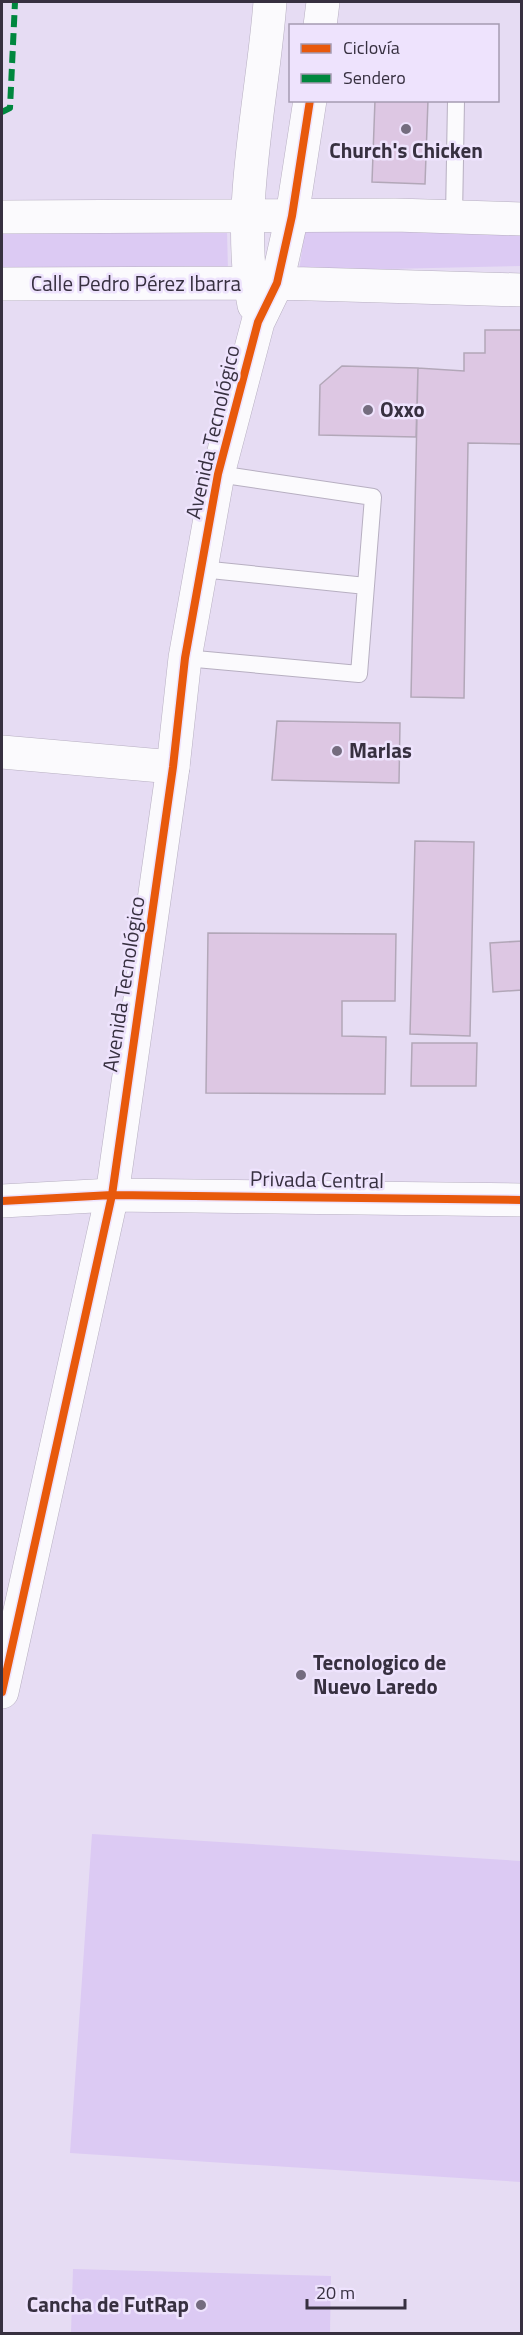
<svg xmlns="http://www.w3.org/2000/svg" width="523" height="2335" font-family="'Titillium Web',sans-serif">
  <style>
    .green { fill: #dccaf3 }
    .building { fill: #ddc7e3; stroke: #b2a7b8; stroke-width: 1.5 }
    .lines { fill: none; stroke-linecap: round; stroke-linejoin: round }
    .lane-casing { stroke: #b7afc1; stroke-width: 18 }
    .street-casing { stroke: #b7afc1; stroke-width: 34 }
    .secondary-casing { stroke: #b7afc1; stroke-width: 34 }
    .lane { stroke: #fbfafd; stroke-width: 16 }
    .street { stroke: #fbfafd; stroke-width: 33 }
    .secondary { stroke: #fbfafd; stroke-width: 33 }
    .quiet { stroke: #00873e; stroke-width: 6; stroke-dasharray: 12 6; stroke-linecap: butt }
    .cycleway-casing { stroke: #eee3fd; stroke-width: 11 }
    .cycleway { stroke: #e8590c; stroke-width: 8 }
    .poi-dot { fill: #746c7f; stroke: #eee3fd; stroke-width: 2 }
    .labels { text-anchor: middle; stroke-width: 5; stroke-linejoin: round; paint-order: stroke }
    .poi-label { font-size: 21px; font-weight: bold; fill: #373040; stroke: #eee3fd; text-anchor: start }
    .street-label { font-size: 21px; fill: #373040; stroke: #eee3fd }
  </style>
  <rect width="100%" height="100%" fill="#e6dcf3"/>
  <path class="green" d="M306,223l215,6v37l-222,5z
    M227,230l1,41 -226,-1v-37z
    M92,1834l429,27v321l-451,-29z
    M73,2269l258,7 -1,57h-259z"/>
  <path class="building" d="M375,100h53l-3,84 -53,-2z
    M485,330h37v114l-54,-1 -4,255 -53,-1 7,-329 46,3v-18h21z
    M342,366l76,2 -2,69 -97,-2 1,-50z
    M277,721l123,2 -1,60 -127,-3z
    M415,841l59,1 -4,194 -60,-2z
    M208,933l188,1 -1,67h-53v35l44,1 -1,57 -179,-1z
    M522,941v49l-29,2 -3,-49z
    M412,1043h65l-1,43h-65z"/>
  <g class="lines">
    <g class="lane-casing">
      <path id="lane" d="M454,217l2,-117
        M201,569l165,17
        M185,658l174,16 14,-177 -155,-23"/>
    </g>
    <g class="street-casing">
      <path id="street" d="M2,752l171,15
        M2,1201l110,-6 410,5"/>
    </g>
    <g class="secondary-casing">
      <path id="secondary" d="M320,26l3,-24
        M2,217l393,-2 127,4
        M2,284l275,-1 245,7
        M254,305c-19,-93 9,-208 16,-303
        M2,1692l110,-497 61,-428 12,-109 33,-184 40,-152 19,-39 15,-67 18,-116"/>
    </g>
    <use href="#lane" class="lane"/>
    <use href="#street" class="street"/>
    <use href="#secondary" class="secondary"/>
    <path class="quiet" d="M2,112l8,-4 5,-106"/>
    <g class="cycleway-casing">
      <path id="cycleway" d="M2,1201l110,-6 410,5
        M2,1692l110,-497 61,-428 12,-109 33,-184 40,-152 19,-39 15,-67 18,-116"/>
    </g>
    <use href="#cycleway" class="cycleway"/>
  </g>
  <g class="poi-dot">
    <circle cx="406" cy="129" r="6"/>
    <circle cx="368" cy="410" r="6"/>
    <circle cx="337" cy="751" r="6"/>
    <circle cx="301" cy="1675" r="6"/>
    <circle cx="201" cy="2305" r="6"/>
  </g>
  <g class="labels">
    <g class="poi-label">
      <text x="406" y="158" text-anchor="middle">Church's Chicken</text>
      <text x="380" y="417">Oxxo</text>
      <text x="349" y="758">Marlas</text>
      <text x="313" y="1670">Tecnologico de<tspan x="313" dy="24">Nuevo Laredo</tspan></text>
      <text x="189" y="2312" text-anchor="end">Cancha de FutRap</text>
    </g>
    <g class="street-label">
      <text x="136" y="291">Calle Pedro Pérez Ibarra</text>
      <text transform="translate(213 432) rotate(-77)" y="7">Avenida Tecnológico</text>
      <text transform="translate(124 984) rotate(-81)" y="7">Avenida Tecnológico</text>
      <text transform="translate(317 1180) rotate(1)" y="7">Privada Central</text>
    </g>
  </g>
  <rect width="523" height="2335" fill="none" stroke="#373040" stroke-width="6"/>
  <rect x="289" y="24" width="210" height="78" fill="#eee3fd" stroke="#a59bb1" stroke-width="1.5"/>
  <rect x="301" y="44" width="30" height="9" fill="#e8590c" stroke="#a59bb1" stroke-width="1.5"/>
  <text x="343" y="54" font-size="18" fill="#373040">Ciclovía</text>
  <rect x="301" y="74" width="30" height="9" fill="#00873e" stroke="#a59bb1" stroke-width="1.5"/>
  <text x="343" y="84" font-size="18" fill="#373040">Sendero</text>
  <path d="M307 2299v9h98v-9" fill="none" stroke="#373040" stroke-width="3"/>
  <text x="316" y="2299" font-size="18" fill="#373040" stroke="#eee3fd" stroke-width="4.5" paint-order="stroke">20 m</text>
</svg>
